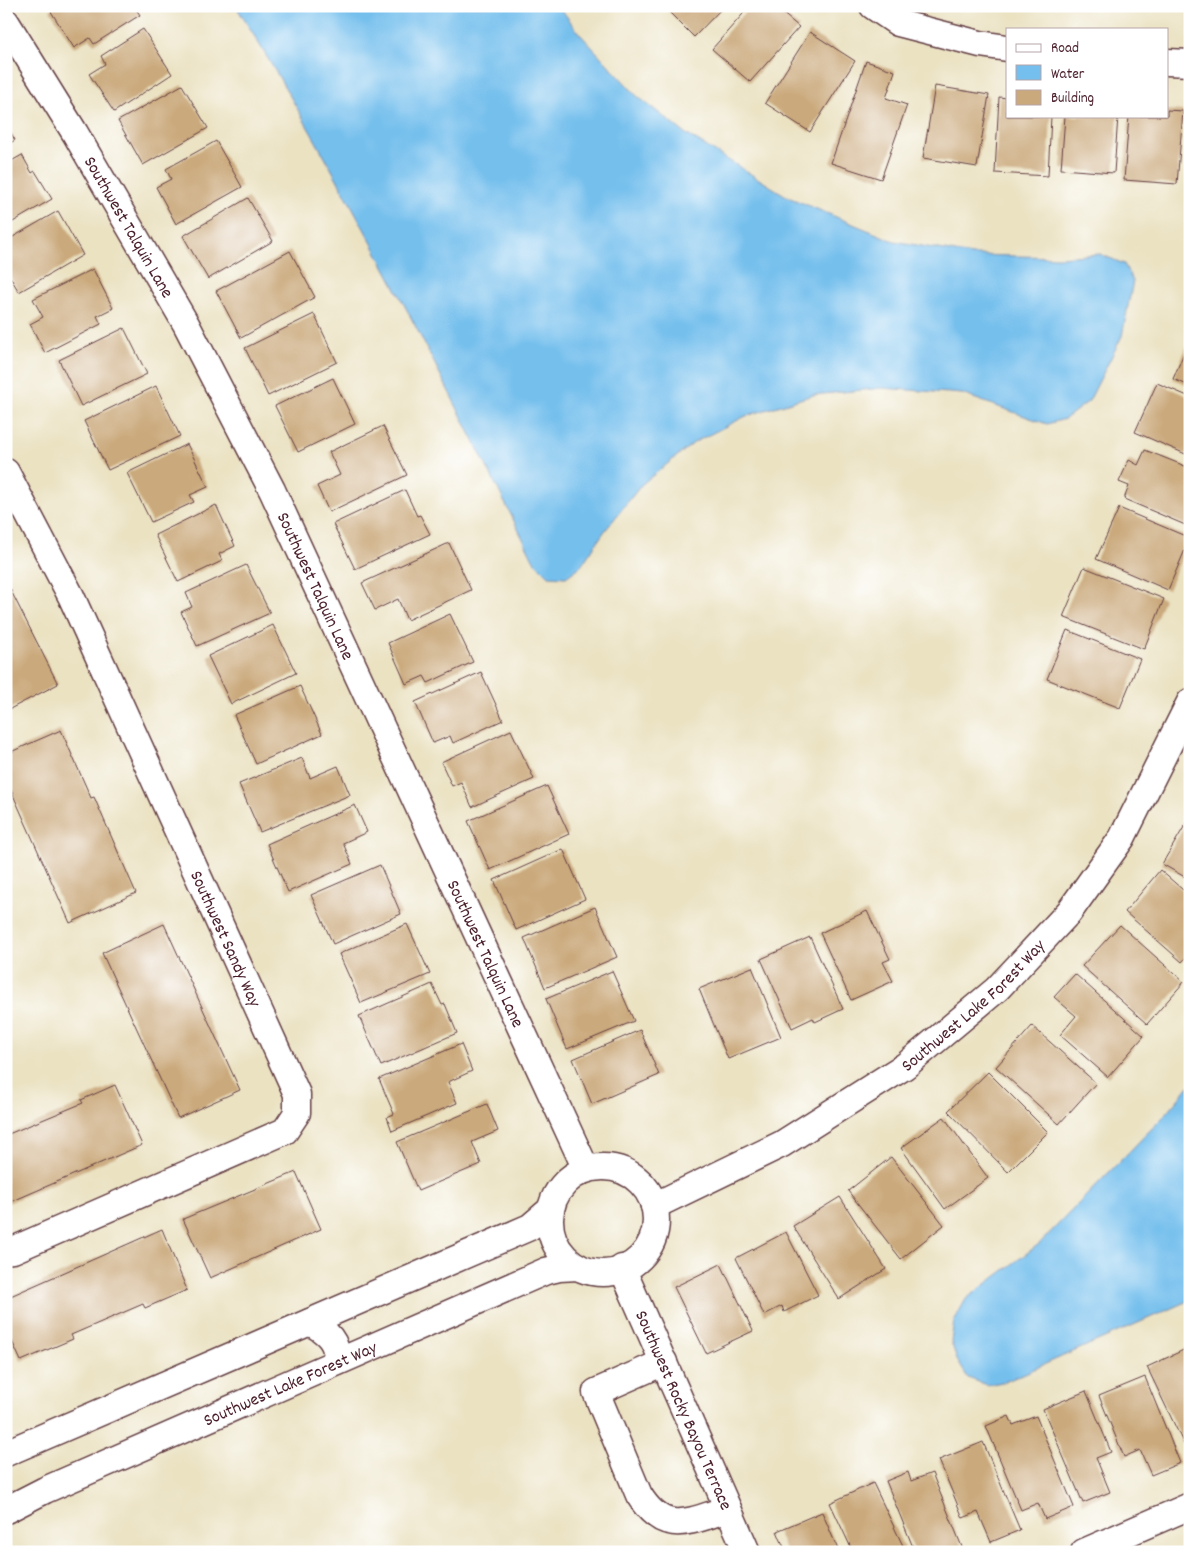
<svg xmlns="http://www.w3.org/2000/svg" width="1196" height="1558" font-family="Dekko,sans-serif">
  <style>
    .water { fill: #74bfed; stroke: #5f6f8c }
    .building { fill: #caa97c }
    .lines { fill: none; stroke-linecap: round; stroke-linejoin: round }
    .minor-casing { stroke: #623c42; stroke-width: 29 }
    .minor { stroke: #fff; stroke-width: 26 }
    .labels { text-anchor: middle; stroke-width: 4; stroke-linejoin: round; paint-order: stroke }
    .street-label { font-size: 18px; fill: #4a1f2b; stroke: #fff }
  </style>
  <rect width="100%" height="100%" fill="#fff"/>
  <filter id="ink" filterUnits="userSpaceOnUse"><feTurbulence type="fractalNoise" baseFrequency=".02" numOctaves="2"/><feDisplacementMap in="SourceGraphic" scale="10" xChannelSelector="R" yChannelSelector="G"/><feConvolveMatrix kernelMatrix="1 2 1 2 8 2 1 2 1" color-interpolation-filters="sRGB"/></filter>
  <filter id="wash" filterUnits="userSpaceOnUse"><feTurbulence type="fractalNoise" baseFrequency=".0096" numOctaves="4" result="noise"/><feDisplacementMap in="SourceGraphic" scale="20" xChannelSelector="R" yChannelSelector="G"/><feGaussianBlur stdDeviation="1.12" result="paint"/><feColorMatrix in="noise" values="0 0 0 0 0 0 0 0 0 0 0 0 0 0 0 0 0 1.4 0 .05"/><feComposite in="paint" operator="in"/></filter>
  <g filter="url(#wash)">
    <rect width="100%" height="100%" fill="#ebe2c2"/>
    <path class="water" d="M236,6h323l20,27 58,63 49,38 102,63 106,44 78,14 88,2 40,-3 24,10 9,17 -11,55 -33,65 -24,18 -18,5 -85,-30 -80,-6 -69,7 -67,21 -51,26 -53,42 -38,48 -23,34 -15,11 -17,-1 -15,-15c-94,-188 -187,-376 -298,-555z
      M1190,1085v215l-183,81 -20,4 -19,-7 -11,-18 -6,-19 3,-20 12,-22 73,-55 126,-129z"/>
    <g id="blocks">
      <path class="building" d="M57,6h77l6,9 -46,29 -4,-6 -16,10 -24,-38z
        M663,6h61l-30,31z
        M750,6h24l25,21 -49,55 -38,-33z
        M1136,6h30v4z
        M143,29l29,45 -58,38 -25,-38 16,-10 -4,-8z
        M810,32l45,29 -45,71 -45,-29z
        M866,61l29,10 -9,27 21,7 -26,74 -50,-16z
        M182,85l26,43 -65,37 -25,-44z
        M935,86l54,9 -12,72 -54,-9z
        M999,97l8,1v18h44l-3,60 -53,-3z
        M1167,110l16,1 -6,73 -53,-4 5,-64h38z
        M1065,116h53l-4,57 -53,-4z
        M6,125l9,15 -9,6z
        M216,141l26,46 -66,37 -20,-37 15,-8 -5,-10z
        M22,155l10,18 3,-2 17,28 -46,27v-62z
        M248,198l25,43 -65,38 -25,-43z
        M58,211l25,44 -64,37 -13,-22v-29z
        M290,251l25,46 -74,41 -25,-47z
        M93,269l20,39 -16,8 4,8 -56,29 -15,-29 13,-7 -10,-18z
        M314,314l23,48 -69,34 -23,-48z
        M124,328l23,46 -66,32 -22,-46z
        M1190,339v47l-17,-7z
        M333,378l22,46 -57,28 -23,-46z
        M1157,383l33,14v59l-55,-24z
        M156,386l24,50 -72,34 -24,-49z
        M383,426l24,49 -78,37 -12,-26 23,-11 -11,-23z
        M187,444l21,43 -18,8 4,7 -43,20 -24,-49z
        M1145,450l45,18v59l-66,-28 5,-13 -10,-4 10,-22 9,5z
        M405,490l12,26 3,-1 10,19 -75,35 -22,-45z
        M216,505l19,41 -16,8 3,7 -44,21 -23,-47z
        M1119,508l71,30 -22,52 -72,-31z
        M449,543l22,47 -64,30 -9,-21 -23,11 -13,-27z
        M246,565l24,48 -73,33 -16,-34 11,-5 -6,-14z
        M1084,567l80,32 -20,50 -81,-32z
        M6,581l52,103 -52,27z
        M450,614l23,48 -45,21 -4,-7 -18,8 -18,-41z
        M273,625l23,48 -65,31 -23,-48z
        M1067,630l73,29 -20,49 -73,-29z
        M481,672l22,48 -50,23 -3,-7 -17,7 -18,-41z
        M300,686l22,48 -66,30 -22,-49z
        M61,730l30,68 3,-1 42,96 -66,30 -64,-144v-25z
        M511,730l23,49 -62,28 -11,-25 -9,4 -11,-24z
        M302,758l8,20 28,-12 12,29 -90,37 -21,-48z
        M547,786l22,48 -79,36 -22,-49z
        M355,805l12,27 -24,11 9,21 -64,28 -21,-48z
        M1190,817v63l-28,-16z
        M563,849l22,50 -69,31 -22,-50z
        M380,865l21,49 -68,30 -22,-49z
        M1160,870l30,26v57l-8,9 -57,-50z
        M595,907l22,50 -72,31 -21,-50z
        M867,911l23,48 -7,3 10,19 -42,19 -31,-67z
        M164,924l76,166 -62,28 -76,-165z
        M407,924l23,50 -69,29 -22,-49z
        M1120,925l64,57 -37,42 -65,-58z
        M810,937l33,72 -28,13 -2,-4 -21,10 -31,-69z
        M752,967l29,70 -53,22 -29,-70z
        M612,971l22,50 -67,28 -21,-50z
        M1075,974l69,62 -36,41 -48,-42 16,-19 -22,-19z
        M432,984l10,21 3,-1 12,29 -76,33 -22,-50z
        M1032,1026l64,57 -37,41 -63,-57z
        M640,1030l19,45 -67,29 -19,-45z
        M461,1044l11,27 -24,11 9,21 -65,28 -5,-14 7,-3 -15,-35z
        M988,1072l60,60 -40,40 -60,-61z
        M115,1085l27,60 -136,59v-69l77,-32 -2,-3z
        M487,1104l11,27 -26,11 9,22 -63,27 -21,-49z
        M944,1117l44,61 -43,31 -44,-61z
        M891,1157l53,68 -43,34 -53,-68z
        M296,1172l25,57 -111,49 -27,-59z
        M840,1197l46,72 -47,30 -46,-73z
        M162,1229l25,61 -42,18 -2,-4 -72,31 2,4 -52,22 -15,-33v-30z
        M786,1232l32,63 -34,17 -2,-6 -18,9 -28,-57z
        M721,1264l32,67 -47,22 -32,-66z
        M1190,1347v110l-43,-90z
        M1145,1377l35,86 -29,12 -11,-25 -16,7 -25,-61z
        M1086,1391l25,61 -15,6 14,34 -27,11 -40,-94z
        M1009,1416l4,9 23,-9 38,91 -29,12 -7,-16 -17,7 -35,-84z
        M983,1442l37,88 -29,12 -13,-30 -15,6 -24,-58z
        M908,1472l3,9 21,-8 32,79h-49l-29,-71z
        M873,1483l33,69h-53l-23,-49z
        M822,1512l17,40h-53l-9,-21z"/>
    </g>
  </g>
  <g filter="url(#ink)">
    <use href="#blocks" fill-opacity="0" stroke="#623c42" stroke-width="1"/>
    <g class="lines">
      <g class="minor-casing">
        <g id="minor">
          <path d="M873,6l25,17 82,21 27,4"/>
          <path id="s1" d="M6,22l69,111 111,191 86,166 314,679"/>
          <path d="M1167,62l23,1"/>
          <path id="s2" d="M6,472l65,124 226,498v19l-12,18 -272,119 -7,1"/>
          <circle cx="603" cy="1220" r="53"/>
          <path id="s3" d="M654,1206l128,-62 123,-78 92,-77 72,-77 53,-74 68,-136"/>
          <path id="s4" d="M622,1268l125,284"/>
          <path d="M310,1322c17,10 28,19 27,40"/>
          <path d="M664,1362l-68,30 43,103c26,42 50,26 89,14"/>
          <path d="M6,1453l524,-226 21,-18"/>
          <path id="s5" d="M6,1510l39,-20 501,-219 13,-3 19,-1"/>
          <path d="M1084,1552l106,-46"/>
        </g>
      </g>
      <use href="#minor" class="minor"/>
    </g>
  </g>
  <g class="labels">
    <g class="street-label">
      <text dy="6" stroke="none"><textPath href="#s1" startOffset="239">Southwest Talquin Lane</textPath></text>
      <text dy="6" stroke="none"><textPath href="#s1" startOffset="644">Southwest Talquin Lane</textPath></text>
      <text dy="6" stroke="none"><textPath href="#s2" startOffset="516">Southwest Sandy Way</textPath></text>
      <text dy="6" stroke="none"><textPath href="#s1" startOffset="1049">Southwest Talquin Lane</textPath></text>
      <text dy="6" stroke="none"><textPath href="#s3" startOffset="379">Southwest Lake Forest Way</textPath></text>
      <text dy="6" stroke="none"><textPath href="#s5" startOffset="311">Southwest Lake Forest Way</textPath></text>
      <text dy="6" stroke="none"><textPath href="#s4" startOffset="155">Southwest Rocky Bayou Terrace</textPath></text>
    </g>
  </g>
  <rect width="1196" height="1558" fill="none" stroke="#fff" stroke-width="25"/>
  <rect x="1006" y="28" width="162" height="90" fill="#ffffff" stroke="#b7a5aa"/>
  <rect x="1016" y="44" width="25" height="8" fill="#ffffff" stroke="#b7a5aa"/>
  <text x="1051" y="52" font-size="15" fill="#4a1f2b">Road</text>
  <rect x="1016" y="65" width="25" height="15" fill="#74bfed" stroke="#b7a5aa"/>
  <text x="1051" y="78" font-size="15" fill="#4a1f2b">Water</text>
  <rect x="1016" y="90" width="25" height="15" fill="#caa97c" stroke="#b7a5aa"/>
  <text x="1051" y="102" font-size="15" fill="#4a1f2b">Building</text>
</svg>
